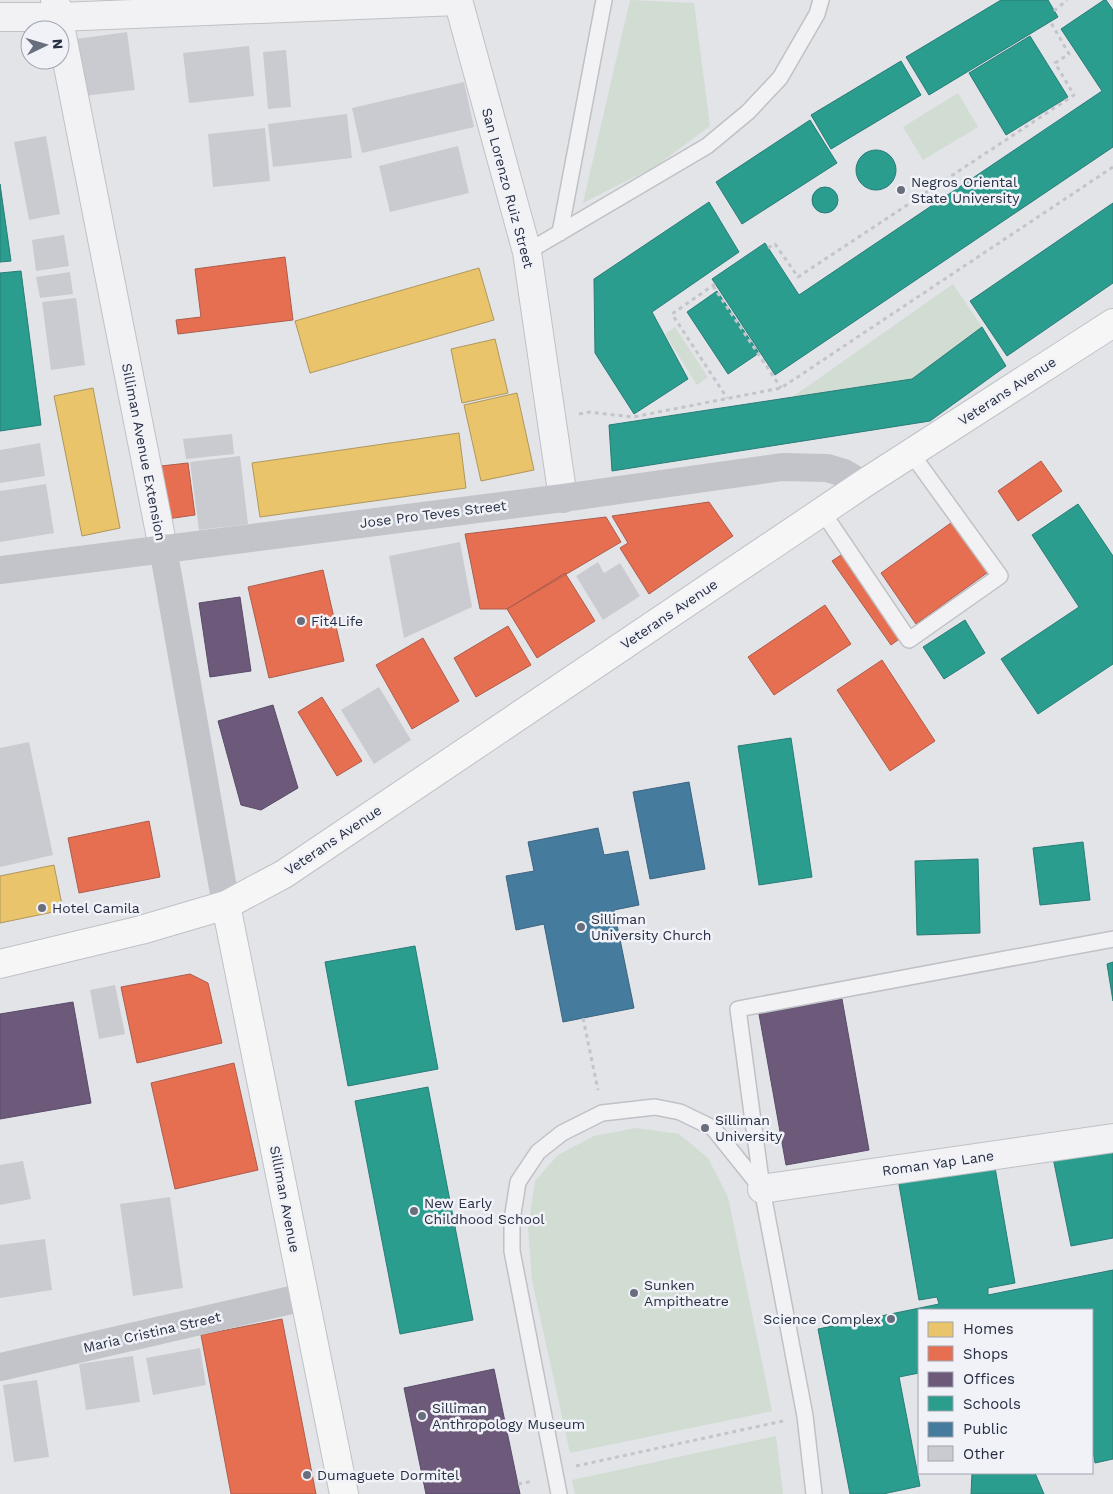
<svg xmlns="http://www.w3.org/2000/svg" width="1113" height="1494" font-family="'Work Sans',sans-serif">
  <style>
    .green { fill: #d1dcd2 }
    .homes { fill: #e9c46a; stroke: #af975e }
    .shops { fill: #e76f51; stroke: #ad5c4d }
    .offices { fill: #6d597a; stroke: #584c6a }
    .schools { fill: #2a9d8f; stroke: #297c78 }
    .public { fill: #457b9d; stroke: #3c6482 }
    .building { fill: #c9cbd0 }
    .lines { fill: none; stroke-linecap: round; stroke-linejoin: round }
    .lane-casing { stroke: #bfc1c6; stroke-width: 18 }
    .street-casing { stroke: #bfc1c6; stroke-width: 30 }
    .primary-casing { stroke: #bec1c6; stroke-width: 30 }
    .path { stroke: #c4c5cb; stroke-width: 3; stroke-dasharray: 4 4; stroke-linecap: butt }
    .lane { stroke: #f2f2f4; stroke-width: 15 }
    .street { stroke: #f2f2f4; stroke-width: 28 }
    .secondary { stroke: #c3c4ca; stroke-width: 28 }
    .primary { stroke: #f6f6f7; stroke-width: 28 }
    .poi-dot { fill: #686e7d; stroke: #f0f2f7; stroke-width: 2 }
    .labels { text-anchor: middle; stroke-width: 5; stroke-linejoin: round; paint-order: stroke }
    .poi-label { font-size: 14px; fill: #272e43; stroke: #f0f2f7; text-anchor: start }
    .street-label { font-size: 14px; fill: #272e43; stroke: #f0f2f7 }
  </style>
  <rect width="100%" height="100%" fill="#e2e4e8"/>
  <path class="green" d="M630,0l64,3 16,123 -54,40 -73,37z
    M958,93l20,34 -55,33 -20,-33z
    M953,284l29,43 -70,52 -121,19z
    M675,327l33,50 -11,8 -32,-51z
    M636,1128l43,6 29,24 20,39 44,214 -202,42 -38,-173 -4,-52 7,-47 23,-26 36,-19z
    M776,1436l7,58h-208l-3,-14z"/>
  <path class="homes" d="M479,268l15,52 -184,53 -15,-52z
    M495,339l13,54 -46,10 -11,-54z
    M93,388l27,140 -38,8 -28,-140z
    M517,393l17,77 -53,11 -17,-76z
    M459,433l7,55 -206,29 -8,-54z
    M54,865l9,45 -63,13v-47z"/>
  <path class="shops" d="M285,257l8,63 -115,14 -2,-14 25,-3 -6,-48z
    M1041,461l21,30 -44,30 -20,-30z
    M188,463l7,52 -28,4 -6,-53z
    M709,502l24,34 -84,58 -29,-46 8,-5 -16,-27z
    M606,517l15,25 -114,67h-27l-15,-75z
    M955,520l36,50 -75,54 -35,-51z
    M844,553l58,84 -11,8 -59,-84z
    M323,570l21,91 -75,17 -21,-91z
    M565,573l30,48 -58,37 -30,-49z
    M825,605l26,39 -77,51 -26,-38z
    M508,626l23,39 -55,32 -22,-39z
    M423,638l36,63 -47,28 -36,-64z
    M882,660l53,81 -45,30 -53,-81z
    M322,697l40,64 -25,15 -39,-64z
    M149,821l11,56 -81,16 -11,-55z
    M190,974l18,9 14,60 -85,20 -16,-76z
    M234,1063l24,107 -83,19 -24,-106z
    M282,1319l34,175h-85l-30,-159z"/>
  <path class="offices" d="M240,597l11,74 -41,6 -11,-74z
    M273,705l25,83 -37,22 -20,-5 -23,-84z
    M842,999l27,151 -83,15 -27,-151z
    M73,1002l18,101 -91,16v-105z
    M494,1369l26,125h-94l-22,-106z"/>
  <path class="schools" d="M1001,0h47l10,17 -129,78 -23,-38z
    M1104,0h2l7,10v137l-338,228 -63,-96 53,-36 34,52 303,-204 -41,-62z
    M1030,36l38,61 -62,38 -37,-62z
    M901,61l20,34 -90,54 -20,-34z
    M810,120l27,43 -95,61 -26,-42z
    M856 170a20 20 0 1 1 40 0a20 20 0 1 1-40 0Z
    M0,184l11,77 -11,1z
    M812 200a13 13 0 1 1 26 0a13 13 0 1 1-26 0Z
    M709,202l30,50 -87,60 36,67 -54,35 -39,-61 -1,-74z
    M1113,203v80l-106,73 -37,-55z
    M21,271l20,154 -41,6v-158z
    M717,291l42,62 -31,21 -41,-62z
    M982,327l24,39 -76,55 -318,50 -3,-46 303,-46z
    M1078,504l35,52v108l-75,50 -37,-55 78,-52 -47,-72z
    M965,620l20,33 -41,26 -21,-32z
    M791,738l21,139 -53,8 -21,-139z
    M1083,842l7,58 -50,5 -7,-57z
    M978,859l2,74 -63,2 -2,-74z
    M415,946l23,123 -90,17 -23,-124z
    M1113,962v39l-6,-37z
    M428,1087l45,233 -73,14 -45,-233z
    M1113,1141v97l-42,8 -19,-93z
    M993,1156l22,127 -27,5v7l125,-25v189l-18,4 -3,-19v-134h-173v63l-20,4 21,109 -37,8h-33l-32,-165 121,-25 -2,-7 -18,3 -22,-127z
    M972,1473h63l9,21h-73z"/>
  <path class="public" d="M689,782l16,87 -55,10 -17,-87z
    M598,828l6,27 24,-4 11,54 -25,5 20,98 -71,14 -19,-98 -28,6 -10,-54 28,-5 -6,-29z"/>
  <path class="building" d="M127,32l8,58 -52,6 -7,-57z
    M249,46l5,50 -65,7 -6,-50z
    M286,50l5,57 -23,2 -5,-57z
    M464,82l10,45 -112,26 -10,-45z
    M347,114l5,44 -79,9 -5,-43z
    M265,128l5,53 -57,6 -5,-53z
    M46,136l14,78 -31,6 -15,-78z
    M458,146l11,47 -79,19 -11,-46z
    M64,235l5,31 -33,5 -4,-31z
    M70,272l3,22 -33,4 -4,-21z
    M76,298l9,67 -34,5 -9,-68z
    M232,434l2,20 -48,5 -3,-20z
    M40,443l5,33 -45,7v-33z
    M240,456l8,68 -49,6 -9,-68z
    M46,484l8,49 -54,9v-51z
    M460,542l12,65 -68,31 -15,-82z
    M598,562l6,11 16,-10 20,33 -37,24 -27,-44z
    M379,687l32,53 -37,24 -33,-54z
    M29,742l24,113 -53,12v-119z
    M115,985l10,49 -26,5 -9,-49z
    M23,1161l8,38 -31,6v-40z
    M170,1197l13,91 -50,8 -13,-92z
    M45,1239l7,51 -52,8v-53z
    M200,1348l6,37 -53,10 -7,-37z
    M133,1356l7,46 -54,8 -7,-46z
    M37,1380l12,77 -35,5 -11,-77z"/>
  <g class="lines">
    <g class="lane-casing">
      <path id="lane" d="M560,233l44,-233
        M527,252l180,-106 41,-34 32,-34 37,-64 4,-14
        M822,511l87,129 91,-64 -89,-123
        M762,1188l-24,-179 375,-70
        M559,1494l-47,-243v-31l6,-38 20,-30 24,-19 40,-20 53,-6 25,5 33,16 49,61 43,227 9,78"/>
    </g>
    <g class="street-casing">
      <path id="street" d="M55,0l108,548
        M458,0l69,252 36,246
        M0,17h59l399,-16
        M762,1189l351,-51"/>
    </g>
    <g class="primary-casing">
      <path id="primary" d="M226,905l118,589
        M0,964l141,-34 85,-25 58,-31 579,-390 250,-161"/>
    </g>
    <path class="path" d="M1054,11l13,-11
      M768,248l7,-4 23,33 276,-182 -19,-32 14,-9 -19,-33
      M715,284l-43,30 55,84
      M713,286l68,102
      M579,414l10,-2 44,5 148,-29 332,-221
      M583,1018l15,72
      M576,1466l207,-45
      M518,1484l15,-3"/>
    <use href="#lane" class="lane"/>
    <use href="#street" class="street"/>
    <path class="secondary" d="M163,548l63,357
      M0,570l563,-72 219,-31 45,1 17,5 19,11
      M0,1367l304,-70"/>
    <use href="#primary" class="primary"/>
  </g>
  <g class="poi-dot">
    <circle cx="901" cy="190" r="5"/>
    <circle cx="301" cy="621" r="5"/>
    <circle cx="42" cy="908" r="5"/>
    <circle cx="581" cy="927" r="5"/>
    <circle cx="705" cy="1128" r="5"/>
    <circle cx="414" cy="1211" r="5"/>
    <circle cx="634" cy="1293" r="5"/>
    <circle cx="891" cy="1319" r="5"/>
    <circle cx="422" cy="1416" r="5"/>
    <circle cx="307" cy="1475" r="5"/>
  </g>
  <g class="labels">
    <g class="poi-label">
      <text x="911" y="187">Negros Oriental<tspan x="911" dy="16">State University</tspan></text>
      <text x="311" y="626">Fit4Life</text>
      <text x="52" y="913">Hotel Camila</text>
      <text x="591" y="924">Silliman<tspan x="591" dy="16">University Church</tspan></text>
      <text x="715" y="1125">Silliman<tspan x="715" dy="16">University</tspan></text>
      <text x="424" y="1208">New Early<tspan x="424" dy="16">Childhood School</tspan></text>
      <text x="644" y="1290">Sunken<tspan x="644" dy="16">Ampitheatre</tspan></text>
      <text x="881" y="1324" text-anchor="end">Science Complex</text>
      <text x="432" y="1413">Silliman<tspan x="432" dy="16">Anthropology Museum</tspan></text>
      <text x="317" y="1480">Dumaguete Dormitel</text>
    </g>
    <g class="street-label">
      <text transform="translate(508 188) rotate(75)" y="5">San Lorenzo Ruiz Street</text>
      <text transform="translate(1007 391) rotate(-33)" y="5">Veterans Avenue</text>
      <text transform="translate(144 452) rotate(79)" y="5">Silliman Avenue Extension</text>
      <text transform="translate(433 514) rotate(-7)" y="5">Jose Pro Teves Street</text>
      <text transform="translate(669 614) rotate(-34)" y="5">Veterans Avenue</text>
      <text transform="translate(333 840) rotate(-34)" y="5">Veterans Avenue</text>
      <text transform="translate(938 1163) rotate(-8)" y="5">Roman Yap Lane</text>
      <text transform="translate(285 1199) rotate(79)" y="5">Silliman Avenue</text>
      <text transform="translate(152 1332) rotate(-13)" y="5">Maria Cristina Street</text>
    </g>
  </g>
  <rect x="918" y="1309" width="175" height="165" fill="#f0f2f7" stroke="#a0a4af"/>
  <rect x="928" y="1322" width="25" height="15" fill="#e9c46a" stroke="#a0a4af"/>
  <text x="963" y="1334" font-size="15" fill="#272e43">Homes</text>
  <rect x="928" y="1346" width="25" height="15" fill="#e76f51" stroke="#a0a4af"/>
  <text x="963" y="1359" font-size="15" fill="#272e43">Shops</text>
  <rect x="928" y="1372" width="25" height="15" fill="#6d597a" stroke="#a0a4af"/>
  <text x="963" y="1384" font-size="15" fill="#272e43">Offices</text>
  <rect x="928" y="1396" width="25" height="15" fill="#2a9d8f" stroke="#a0a4af"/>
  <text x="963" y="1409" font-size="15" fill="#272e43">Schools</text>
  <rect x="928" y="1422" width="25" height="15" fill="#457b9d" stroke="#a0a4af"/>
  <text x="963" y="1434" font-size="15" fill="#272e43">Public</text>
  <rect x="928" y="1446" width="25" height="15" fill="#c9cbd0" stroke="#a0a4af"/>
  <text x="963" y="1459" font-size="15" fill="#272e43">Other</text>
  <g transform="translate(45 45) rotate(85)"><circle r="24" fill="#f0f2f7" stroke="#a0a4af"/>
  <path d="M0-4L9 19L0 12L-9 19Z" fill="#686e7d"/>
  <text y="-8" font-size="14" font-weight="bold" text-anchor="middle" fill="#272e43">N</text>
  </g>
</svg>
